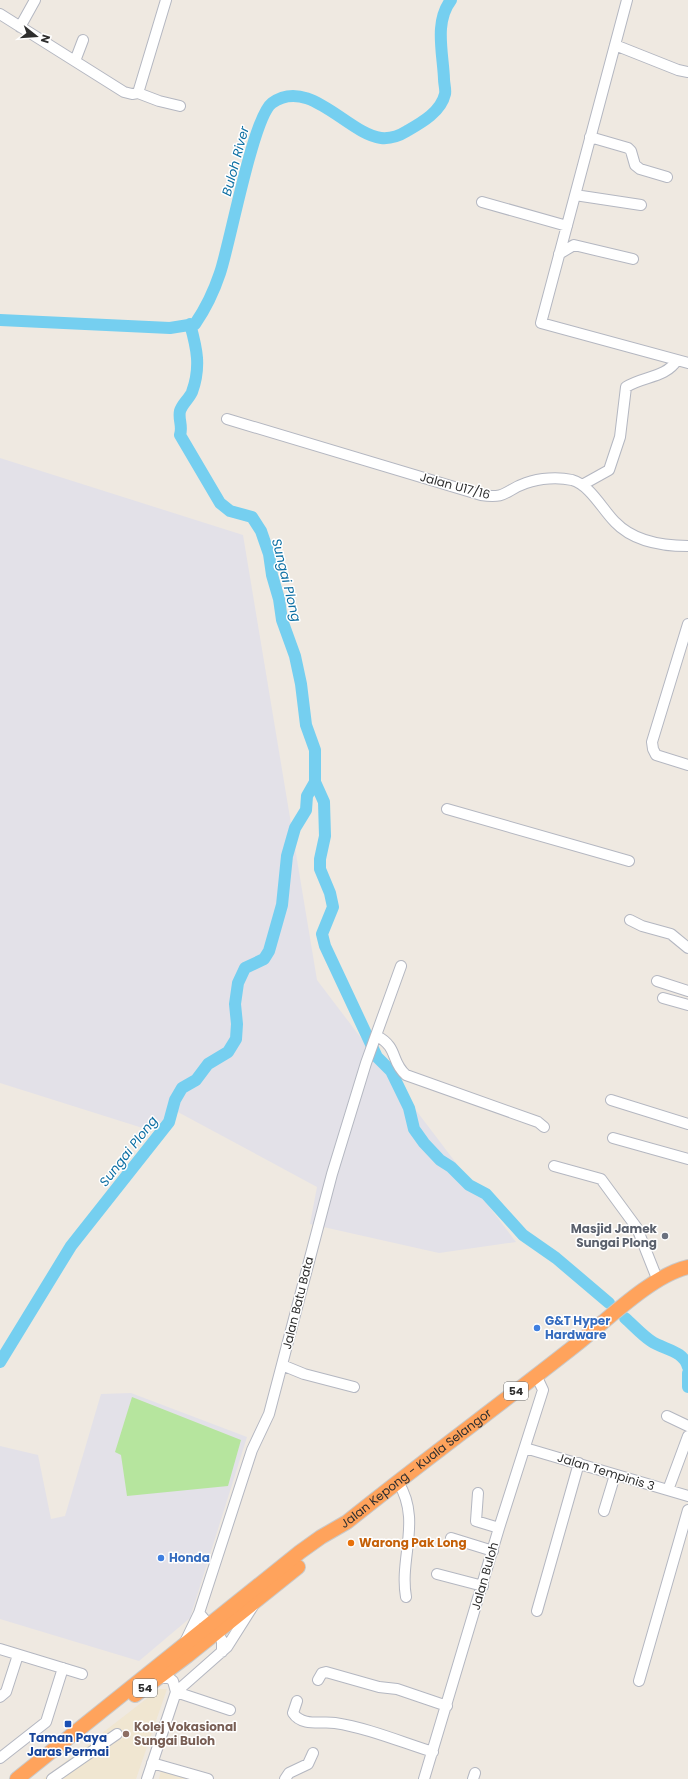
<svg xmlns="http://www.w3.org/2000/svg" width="688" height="1779" font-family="Poppins,sans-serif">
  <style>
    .industrial { fill: #e3e1e8 }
    .education { fill: #f0e6d1 }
    .green { fill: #b6e59e }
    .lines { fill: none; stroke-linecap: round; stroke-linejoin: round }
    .river { stroke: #75cff0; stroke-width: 12 }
    .minor-casing { stroke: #b4b7c1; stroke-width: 12 }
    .highway-casing { stroke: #c9c9c9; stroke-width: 16 }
    .minor { stroke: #fff; stroke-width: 10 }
    .highway { stroke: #ffa35c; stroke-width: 14 }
    .worship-dot { fill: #6b7280; stroke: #fff; stroke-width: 1.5 }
    .shop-dot { fill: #3f7fe0; stroke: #fff; stroke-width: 1.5 }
    .food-dot { fill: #e8710a; stroke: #fff; stroke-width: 1.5 }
    .transit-dot { fill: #1a4fb4; stroke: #fff; stroke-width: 1.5 }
    .education-dot { fill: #8d6e63; stroke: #fff; stroke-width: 1.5 }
    .labels { text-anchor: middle; stroke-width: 3; stroke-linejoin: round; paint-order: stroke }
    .shield { fill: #fff; stroke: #6d6d6d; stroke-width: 1 }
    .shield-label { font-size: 11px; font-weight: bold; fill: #2e2e2e }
    .street-label { font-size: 12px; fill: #2e2e2e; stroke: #fff }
    .worship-label { font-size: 12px; font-weight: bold; fill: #5b616d; stroke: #fff; text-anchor: end }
    .shop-label { font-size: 12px; font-weight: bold; fill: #366cbe; stroke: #fff; text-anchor: start }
    .food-label { font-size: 12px; font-weight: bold; fill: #c56008; stroke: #fff; text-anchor: start }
    .education-label { font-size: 12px; font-weight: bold; fill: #785e54; stroke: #fff; text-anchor: start }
    .transit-label { font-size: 12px; font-weight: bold; fill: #164399; stroke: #fff }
    .water-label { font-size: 13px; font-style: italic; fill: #0d6fa3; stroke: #fff }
  </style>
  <rect width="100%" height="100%" fill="#efe9e1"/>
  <path class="industrial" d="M0,458l243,77 74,445 199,262 -77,11 -129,-29 7,-37 -141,-76 -27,19 -149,-47z
    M131,1393l116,44 -57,181 -51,43 -139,-42v-173l38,9 13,64 14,-3 36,-122z"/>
  <path class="education" d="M159,1689h8l-31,90h-93z
    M161,1770l30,9h-32z"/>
  <path class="green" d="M132,1397l109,43 -13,46 -101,10 -6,-41 -6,-3z"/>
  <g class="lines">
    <path class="river" d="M0,320l170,8 25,-4c11,-16 19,-33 25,-51 10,-29 33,-156 52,-170 37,-27 76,31 109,35 10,1 18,-2 26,-7 14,-8 34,-19 38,-37 1,-4 -1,-10 -1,-15 -1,-26 -10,-57 7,-79
      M190,324c7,25 11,43 2,68 -3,7 -10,12 -12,19 -2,8 3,15 0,24l40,68 10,8 22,6 9,14 8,23 3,21 7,24 3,21 13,36 6,28 5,41 9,25v32l9,20 1,34 -5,23v10l10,24 3,14 -11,27 3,12 52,111 14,14 18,37 5,21 10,14 16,17 11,7 18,18 17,9 37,41 33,23 53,45
      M625,1318c9,8 17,17 26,23 13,9 32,9 37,26
      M0,1362l71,-116 98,-124 6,-22 7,-12 14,-8 12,-16 20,-12 8,-13 1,-15 -2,-20 3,-21 7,-15 19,-9 5,-8 13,-46 5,-49 8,-28 11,-18 1,-14 8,-14
      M688,1373v14"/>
    <g class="minor-casing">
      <path id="minor" d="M627,0l-86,323 147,40
        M0,14l124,78 8,2 6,-1
        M20,27l15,-27
        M615,45l63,25 10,2
        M75,61l8,-21
        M138,93l28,-93
        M138,93l21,8 21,5
        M590,137l38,11 3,3 4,14 5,4 27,8
        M575,195l66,10
        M482,202l85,24
        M559,254l15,-9 59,14
        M227,419l254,76c27,4 24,-5 45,-12 14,-5 32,-6 46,-3 18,5 30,29 43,42 18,19 48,24 73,24
        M582,485l27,-15 11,-33 6,-50c17,-11 40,-9 51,-27
        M688,624l-36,118 1,7 3,6 32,10
        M447,809l182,52
        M630,920l12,6 29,8 17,14
        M657,981l31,10
        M663,998l25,7
        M377,1036c22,12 13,25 29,39l132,47 6,5
        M611,1100l77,24
        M613,1138l75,21
        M554,1166l47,13 36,49 21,53
        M282,1365l22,9 50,13
        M667,1416l21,10
        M525,1448l163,48
        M398,1482c24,38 1,76 8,115
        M668,1490l20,-54
        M478,1493l-2,28 23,7
        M604,1511l11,-36
        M451,1538l42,13
        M437,1574l46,12
        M537,1611l42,-148
        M199,1613l23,27v12
        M185,1642l14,-29 53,-163 17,-36 63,-240 34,-111 35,-97
        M0,1649l82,25
        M158,1678h11l4,3 3,11
        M318,1680l4,-7 4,-1 53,15 18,2 50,17
        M639,1681l49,-171
        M176,1692l54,18
        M0,1697l6,-5 12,-37
        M297,1701l-4,12c9,14 29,8 42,10 33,5 66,19 98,29
        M0,1758l46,-36 17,-54
        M152,1763l56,16
        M52,1779l65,-45
        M147,1779l29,-87 51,-45 26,-41
        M285,1779l4,-6 19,-9 5,-11
        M424,1779l75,-251 44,-138 -7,-15
        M473,1779l2,-6"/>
    </g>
    <g class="highway-casing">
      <g id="highway">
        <path d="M135,1695l52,-39 111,-89"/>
        <path id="s1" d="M17,1779l283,-227 21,-15 26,-15c76,-61 154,-118 230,-178 29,-23 75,-69 111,-77"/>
      </g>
    </g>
    <use href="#minor" class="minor"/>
    <use href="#highway" class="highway"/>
  </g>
  <circle class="worship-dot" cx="665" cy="1236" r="4"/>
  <g class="shop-dot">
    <circle cx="537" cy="1328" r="4"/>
    <circle cx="161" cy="1558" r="4"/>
  </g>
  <circle class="food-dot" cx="351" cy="1543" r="4"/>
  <rect class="transit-dot" x="64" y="1720" width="8" height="8" rx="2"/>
  <circle class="education-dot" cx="126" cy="1734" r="4"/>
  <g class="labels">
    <g class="shield">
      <rect x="504" y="1382" width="24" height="18" rx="3"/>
      <rect x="133" y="1679" width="24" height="18" rx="3"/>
    </g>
    <g class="shield-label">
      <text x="516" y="1395">54</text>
      <text x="145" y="1692">54</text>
    </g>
    <g class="street-label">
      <text transform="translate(455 486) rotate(15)" y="4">Jalan U17/16</text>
      <text transform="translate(298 1303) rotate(-76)" y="4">Jalan Batu Bata</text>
      <text dy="4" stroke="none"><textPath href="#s1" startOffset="506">Jalan Kepong - Kuala Selangor</textPath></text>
      <text transform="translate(606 1472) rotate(17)" y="4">Jalan Tempinis 3</text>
      <text transform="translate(485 1576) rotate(-74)" y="4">Jalan Buloh</text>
    </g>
    <g class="worship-label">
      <text x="657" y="1233">Masjid Jamek<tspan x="657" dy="14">Sungai Plong</tspan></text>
    </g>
    <g class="shop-label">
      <text x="545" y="1325">G&amp;T Hyper<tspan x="545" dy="14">Hardware</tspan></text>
      <text x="169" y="1562">Honda</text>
    </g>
    <g class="food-label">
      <text x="359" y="1547">Warong Pak Long</text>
    </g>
    <g class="education-label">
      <text x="134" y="1731">Kolej Vokasional<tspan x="134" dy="14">Sungai Buloh</tspan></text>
    </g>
    <g class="transit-label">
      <text x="68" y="1742">Taman Paya<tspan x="68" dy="14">Jaras Permai</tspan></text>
    </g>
    <g class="water-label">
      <text transform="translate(235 161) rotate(-75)" y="5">Buloh River</text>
      <text transform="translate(287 580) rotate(76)" y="5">Sungai Plong</text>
      <text transform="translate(128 1151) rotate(-52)" y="5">Sungai Plong</text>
    </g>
  </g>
  <g transform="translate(36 36) rotate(107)" stroke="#ffffff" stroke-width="3" paint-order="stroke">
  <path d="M0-3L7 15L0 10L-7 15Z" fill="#2e2e2e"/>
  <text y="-6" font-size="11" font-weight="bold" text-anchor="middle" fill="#2e2e2e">N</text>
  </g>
</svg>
